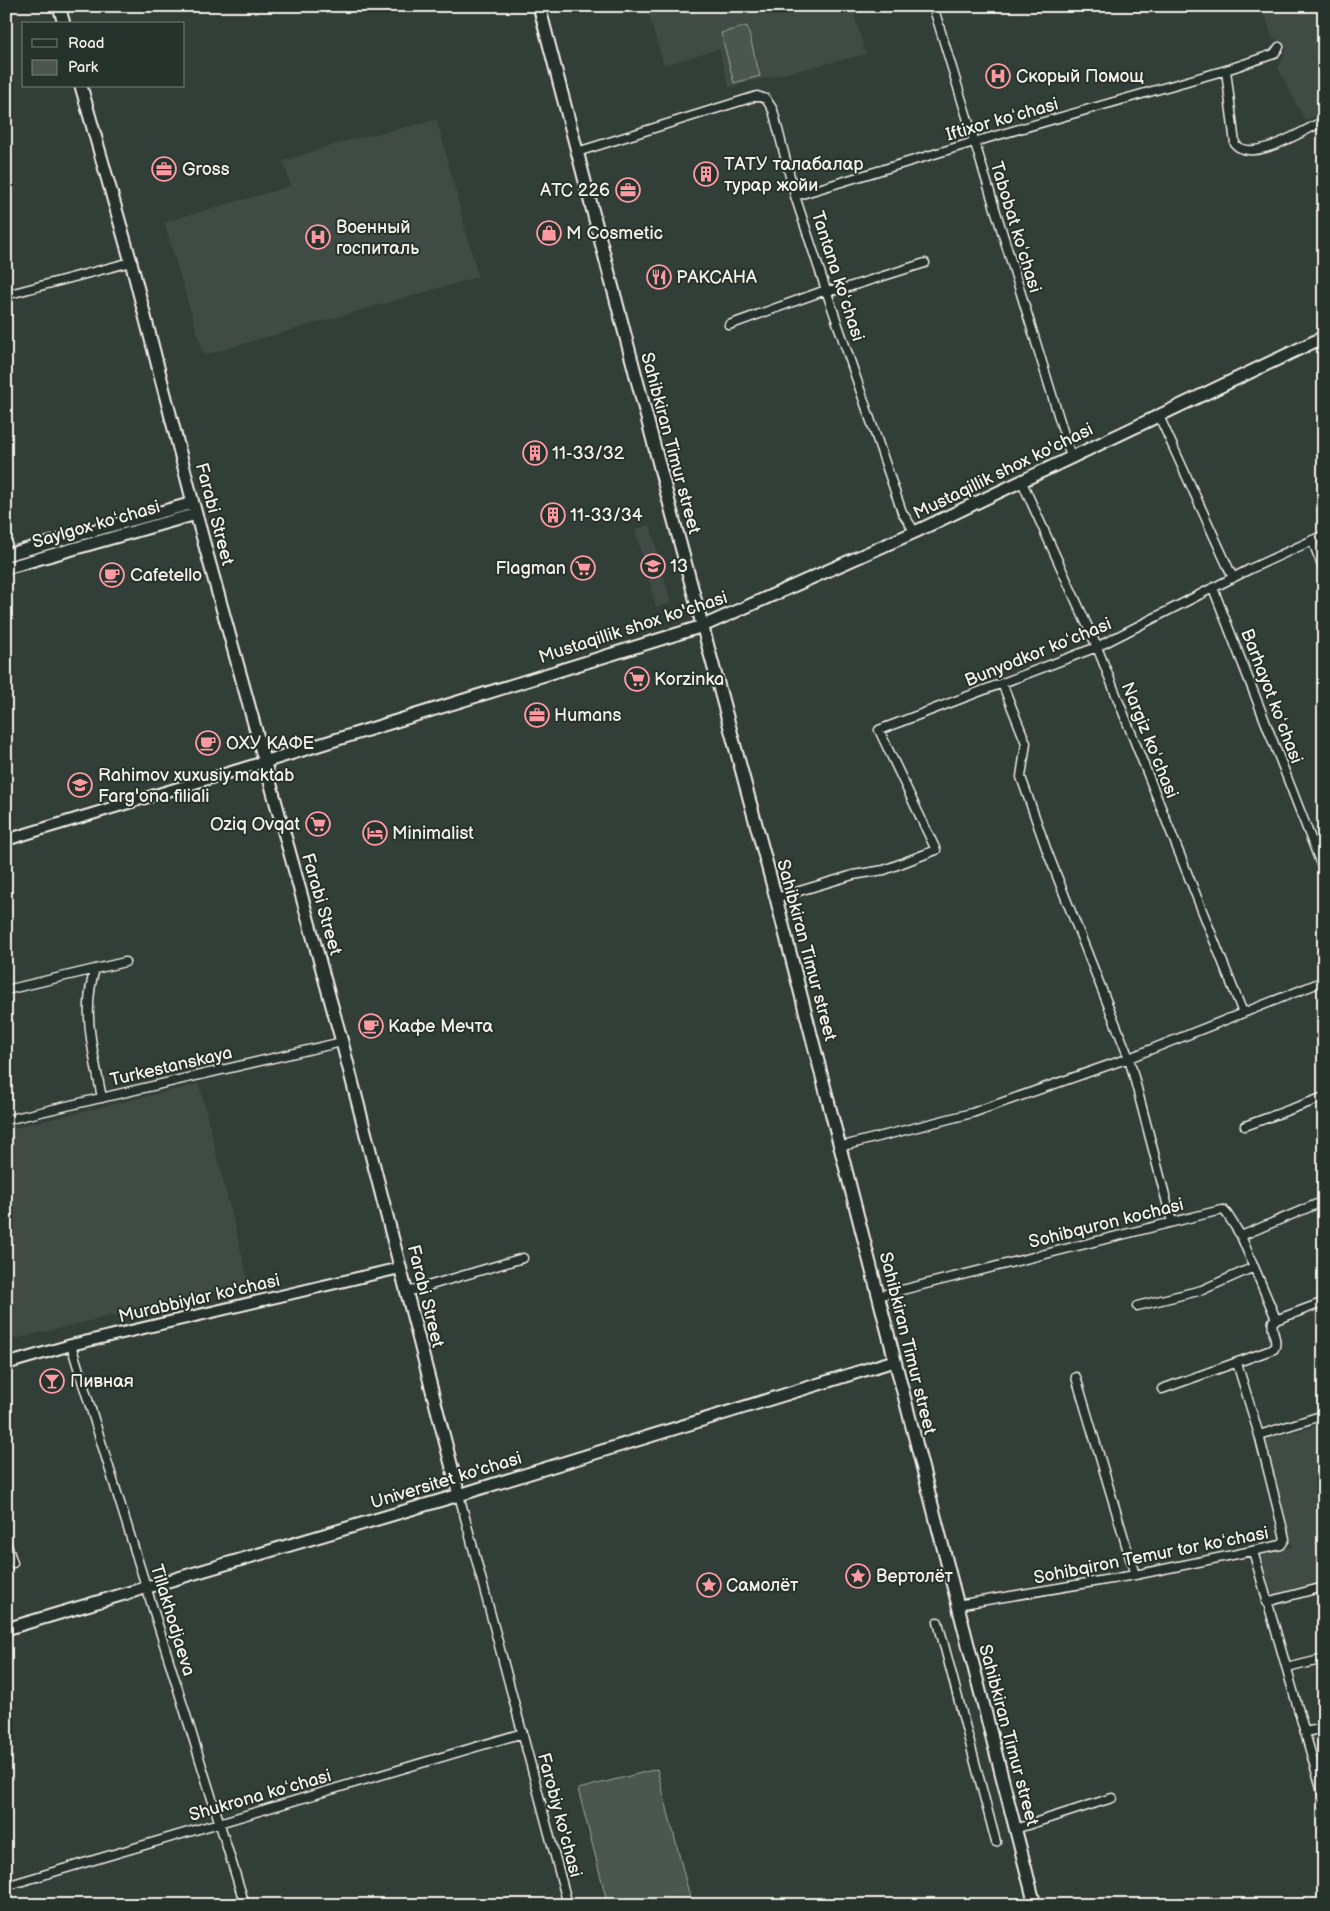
<svg xmlns="http://www.w3.org/2000/svg" width="1330" height="1911" font-family="'Balsamiq Sans',sans-serif">
  <style>
    .built { fill: #404b44 }
    .green { fill: #4c564f; stroke: #a0a49c }
    .lines { fill: none; stroke-linecap: round; stroke-linejoin: round }
    .minor-casing { stroke: #f4f1e8; stroke-width: 11 }
    .tertiary-casing { stroke: #f4f1e8; stroke-width: 14 }
    .secondary-casing { stroke: #f4f1e8; stroke-width: 15 }
    .minor { stroke: #26332d; stroke-width: 8 }
    .tertiary { stroke: #26332d; stroke-width: 10 }
    .secondary { stroke: #26332d; stroke-width: 11 }
    .labels { text-anchor: middle; stroke-width: 4; stroke-linejoin: round; paint-order: stroke }
    .poi-label { font-size: 18px; fill: #f4f1e8; stroke: #26332d; text-anchor: start }
    .street-label { font-size: 18px; fill: #f4f1e8; stroke: #26332d }
  </style>
  <rect width="100%" height="100%" fill="#323e38"/>
  <filter id="ink" filterUnits="userSpaceOnUse"><feTurbulence type="fractalNoise" baseFrequency=".02" numOctaves="2"/><feDisplacementMap in="SourceGraphic" scale="10" xChannelSelector="R" yChannelSelector="G"/><feConvolveMatrix kernelMatrix="1 2 1 2 8 2 1 2 1" color-interpolation-filters="sRGB"/></filter>
  <g filter="url(#ink)">
    <path class="built" d="M646,6h219l-12,4 13,44 -137,33 -10,-38 -55,16z
      M1265,6h59v106l-19,9 -27,-53 8,-17 -4,-8 -10,-6 -8,-25z
      M437,120l41,157 -274,78 -40,-133 127,-36 -8,-25 62,-20z
      M650,525l21,78 -15,4 -21,-78z
      M199,1084l50,199 -243,58v-211z
      M1324,1424v161l-51,13 -13,-43 33,-8 -28,-107z"/>
    <path class="green" d="M747,26l13,50 -26,7 -13,-50z
      M657,1769l35,136h-84l-30,-116z"/>
    <g class="lines">
      <g class="minor-casing">
        <path id="minor" d="M933,6l138,451
          M1226,70l48,-16 5,-7
          M577,152l180,-56 9,3 7,11 22,86 31,94 76,222 13,20
          M795,196l179,-54 252,-72 9,74c17,20 69,-14 89,-23
          M6,295l125,-33
          M729,325l97,-35h13l86,-27
          M1159,416l74,162
          M1022,482l75,165 146,366
          M1312,540l12,30
          M1213,588l111,284
          M1002,683l24,60 -5,34 26,74 82,207 43,164
          M776,898l77,-23 31,-5 52,-20 -57,-120 218,-83 153,-78 74,-34
          M95,969c-14,42 -1,86 7,129
          M6,990l119,-28
          M6,1120l336,-78
          M1245,1126l79,-29
          M839,1147l133,-34 157,-55 195,-77
          M1241,1236l35,83
          M407,1292l116,-34
          M878,1296l339,-85 6,-1 4,4 14,22 83,-35
          M1137,1306l65,-16 52,-23
          M71,1345l174,560
          M1076,1377l59,198
          M1162,1389l112,-40c5,-9 -4,-18 -1,-28l51,-19
          M1259,1435l65,-20
          M459,1495l109,410
          M6,1542l7,21
          M1253,1551l71,248
          M1266,1602l58,-15
          M957,1605l178,-30 146,-30 4,-6 -2,-9 -24,-95 -22,-72
          M938,1622l58,220
          M1287,1668l37,-9
          M1305,1732l19,-4
          M1015,1829l97,-31
          M6,1886l517,-153"/>
      </g>
      <g class="tertiary-casing">
        <path id="tertiary" d="M6,840l258,-78
          M6,1364l65,-19 329,-77"/>
      </g>
      <g class="secondary-casing">
        <path id="secondary" d="M59,6l5,18
          M539,6l131,500 106,392 259,1007
          M81,86l50,176 62,241 149,539 117,453
          M6,555l187,-52
          M6,568l190,-54
          M264,762l439,-136 212,-94 409,-195
          M6,1629l453,-134 435,-134"/>
      </g>
      <use href="#minor" class="minor"/>
      <use href="#tertiary" class="tertiary"/>
      <use href="#secondary" class="secondary"/>
    </g>
  </g>
  <defs>
    <g id="hospital-ring" transform="scale(1.25)"><circle r="9.5" fill="#26332d" stroke="#ff9aa2" stroke-width="1.5"/><path d="M-5-5h3v3.5h4V-5h3V5h-3V1.5h-4V5h-3Z" fill="#ff9aa2"/></g>
    <g id="office-ring" transform="scale(1.25)"><circle r="9.5" fill="#26332d" stroke="#ff9aa2" stroke-width="1.5"/><path d="M-6-3h4V-5.5h4V-3h4V5H-6ZM-1-4.5V-3h2v-1.5ZM-6 0V1H6V0Z" fill="#ff9aa2"/></g>
    <g id="building-ring" transform="scale(1.25)"><circle r="9.5" fill="#26332d" stroke="#ff9aa2" stroke-width="1.5"/><path d="M-4-6H4V6H1V3H-1V6H-4ZM-2.5-4.3h1.7v1.8h-1.7ZM.8-4.3h1.7v1.8H.8ZM-2.5-1h1.7V.8h-1.7ZM.8-1h1.7V.8H.8Z" fill="#ff9aa2"/></g>
    <g id="shop-ring" transform="scale(1.25)"><circle r="9.5" fill="#26332d" stroke="#ff9aa2" stroke-width="1.5"/><path d="M-5-2.5h2.3a2.7 3.5 0 0 1 5.4 0H5L5.5 6h-11ZM-1.5-2.5h3a1.5 2.3 0 0 0-3 0Z" fill="#ff9aa2"/></g>
    <g id="restaurant-ring" transform="scale(1.25)"><circle r="9.5" fill="#26332d" stroke="#ff9aa2" stroke-width="1.5"/><path d="M-5-6h1v4h1v-4h1v4h1v-4h1v5L-1.5 .5V6h-2V.5L-5-1ZM5-6V6H3V1.5H1.5Q1.5-4 5-6Z" fill="#ff9aa2"/></g>
    <g id="school-ring" transform="scale(1.25)"><circle r="9.5" fill="#26332d" stroke="#ff9aa2" stroke-width="1.5"/><path d="M0-5L7-2L0 1L-7-2ZM-4 1L0 2.5L4 1V4Q0 6-4 4Z" fill="#ff9aa2"/></g>
    <g id="supermarket-ring" transform="scale(1.25)"><circle r="9.5" fill="#26332d" stroke="#ff9aa2" stroke-width="1.5"/><path d="M-6-5.5h2.5l.6 2H6L4.5 2H-2.5L-4.4-4H-6ZM-1.5 3.2a1.3 1.3 0 1 0 .1 0ZM3 3.2a1.3 1.3 0 1 0 .1 0Z" fill="#ff9aa2"/></g>
    <g id="cafe-ring" transform="scale(1.25)"><circle r="9.5" fill="#26332d" stroke="#ff9aa2" stroke-width="1.5"/><path d="M-5.5-4.5H6V0H3Q3 3.5 0 3.5H-2.5Q-5.5 3.5-5.5 0ZM3-3.2v2h1.7v-2ZM-6 4.5H4V6H-6Z" fill="#ff9aa2"/></g>
    <g id="hotel-ring" transform="scale(1.25)"><circle r="9.5" fill="#26332d" stroke="#ff9aa2" stroke-width="1.5"/><path d="M-6-4.5h1.5V1H6V5H4.5V3h-9V5H-6ZM-4 0a1.8 1.8 0 1 1 3.6 0ZM.5 0V-2.5h3Q6-2.5 6 0Z" fill="#ff9aa2"/></g>
    <g id="bar-ring" transform="scale(1.25)"><circle r="9.5" fill="#26332d" stroke="#ff9aa2" stroke-width="1.5"/><path d="M-6-5H6L.8 .8V4.5H3.5V6h-7V4.5H-.8V.8Z" fill="#ff9aa2"/></g>
    <g id="sight-ring" transform="scale(1.25)"><circle r="9.5" fill="#26332d" stroke="#ff9aa2" stroke-width="1.5"/><path d="M0-6L1.8-2.2L6-1.7L2.9 1.2L3.7 5.4L0 3.3L-3.7 5.4L-2.9 1.2L-6-1.7L-1.8-2.2Z" fill="#ff9aa2"/></g>
  </defs>
  <g fill-rule="evenodd">
    <use href="#hospital-ring" x="998" y="76"/>
    <use href="#office-ring" x="164" y="169"/>
    <use href="#building-ring" x="706" y="174"/>
    <use href="#office-ring" x="628" y="190"/>
    <use href="#shop-ring" x="549" y="233"/>
    <use href="#hospital-ring" x="318" y="237"/>
    <use href="#restaurant-ring" x="659" y="277"/>
    <use href="#building-ring" x="535" y="453"/>
    <use href="#building-ring" x="553" y="515"/>
    <use href="#school-ring" x="653" y="566"/>
    <use href="#supermarket-ring" x="583" y="568"/>
    <use href="#cafe-ring" x="112" y="575"/>
    <use href="#supermarket-ring" x="637" y="679"/>
    <use href="#office-ring" x="537" y="715"/>
    <use href="#cafe-ring" x="208" y="743"/>
    <use href="#school-ring" x="80" y="785"/>
    <use href="#supermarket-ring" x="318" y="824"/>
    <use href="#hotel-ring" x="375" y="833"/>
    <use href="#cafe-ring" x="371" y="1026"/>
    <use href="#bar-ring" x="52" y="1381"/>
    <use href="#sight-ring" x="858" y="1576"/>
    <use href="#sight-ring" x="709" y="1585"/>
  </g>
  <g class="labels">
    <g class="poi-label">
      <text x="1016" y="82">Скорый Помощ</text>
      <text x="724" y="170">ТАТУ талабалар<tspan x="724" dy="21">турар жойи</tspan></text>
      <text x="182" y="175">Gross</text>
      <text x="610" y="196" text-anchor="end">АТС 226</text>
      <text x="336" y="233">Военный<tspan x="336" dy="21">госпиталь</tspan></text>
      <text x="566" y="239">M Cosmetic</text>
      <text x="676" y="283">РАКСАНА</text>
      <text x="552" y="459">11-33/32</text>
      <text x="570" y="521">11-33/34</text>
      <text x="670" y="572">13</text>
      <text x="566" y="574" text-anchor="end">Flagman</text>
      <text x="130" y="581">Cafetello</text>
      <text x="654" y="685">Korzinka</text>
      <text x="554" y="721">Humans</text>
      <text x="226" y="749">ОХУ КАФЕ</text>
      <text x="98" y="781">Rahimov xuxusiy maktab<tspan x="98" dy="21">Farg'ona filiali</tspan></text>
      <text x="300" y="830" text-anchor="end">Oziq Ovqat</text>
      <text x="392" y="839">Minimalist</text>
      <text x="388" y="1032">Кафе Мечта</text>
      <text x="70" y="1387">Пивная</text>
      <text x="876" y="1582">Вертолёт</text>
      <text x="726" y="1591">Самолёт</text>
    </g>
    <g class="street-label">
      <text transform="translate(1002 119) rotate(-16)" y="6">Iftixor koʻchasi</text>
      <text transform="translate(1016 227) rotate(73)" y="6">Tabobat koʻchasi</text>
      <text transform="translate(838 276) rotate(72)" y="6">Tantana koʻchasi</text>
      <text transform="translate(671 443) rotate(75)" y="6">Sahibkiran Timur street</text>
      <text transform="translate(1003 471) rotate(-26)" y="6">Mustaqillik shox ko'chasi</text>
      <text transform="translate(215 514) rotate(75)" y="6">Farabi Street</text>
      <text transform="translate(96 524) rotate(-16)" y="6">Saylgox koʻchasi</text>
      <text transform="translate(633 627) rotate(-18)" y="6">Mustaqillik shox ko'chasi</text>
      <text transform="translate(1038 652) rotate(-22)" y="6">Bunyodkor koʻchasi</text>
      <text transform="translate(1272 696) rotate(69)" y="6">Barhayot koʻchasi</text>
      <text transform="translate(1150 740) rotate(68)" y="6">Nargiz koʻchasi</text>
      <text transform="translate(322 904) rotate(74)" y="6">Farabi Street</text>
      <text transform="translate(807 950) rotate(75)" y="6">Sahibkiran Timur street</text>
      <text transform="translate(171 1066) rotate(-13)" y="6">Turkestanskaya</text>
      <text transform="translate(1106 1223) rotate(-14)" y="6">Sohibquron kochasi</text>
      <text transform="translate(426 1296) rotate(76)" y="6">Farabi Street</text>
      <text transform="translate(199 1298) rotate(-13)" y="6">Murabbiylar ko'chasi</text>
      <text transform="translate(908 1343) rotate(76)" y="6">Sahibkiran Timur street</text>
      <text transform="translate(446 1480) rotate(-17)" y="6">Universitet ko'chasi</text>
      <text transform="translate(1151 1555) rotate(-11)" y="6">Sohibqiron Temur tor koʻchasi</text>
      <text transform="translate(173 1620) rotate(73)" y="6">Tillakhodjaeva</text>
      <text transform="translate(1009 1735) rotate(75)" y="6">Sahibkiran Timur street</text>
      <text transform="translate(260 1795) rotate(-16)" y="6">Shukrona koʻchasi</text>
      <text transform="translate(560 1815) rotate(75)" y="6">Farobiy ko'chasi</text>
    </g>
  </g>
  <rect width="1330" height="1911" fill="none" stroke="#26332d" stroke-width="25"/>
  <rect x="12" y="12" width="1305" height="1886" fill="none" stroke="#f4f1e8" stroke-width="2" filter="url(#ink)"/>
  <rect x="22" y="22" width="162" height="65" fill="#26332d" stroke="#787f78"/>
  <rect x="32" y="39" width="25" height="8" fill="#26332d" stroke="#787f78"/>
  <text x="68" y="48" font-size="15" fill="#f4f1e8">Road</text>
  <rect x="32" y="60" width="25" height="15" fill="#4c564f" stroke="#787f78"/>
  <text x="68" y="72" font-size="15" fill="#f4f1e8">Park</text>
</svg>
